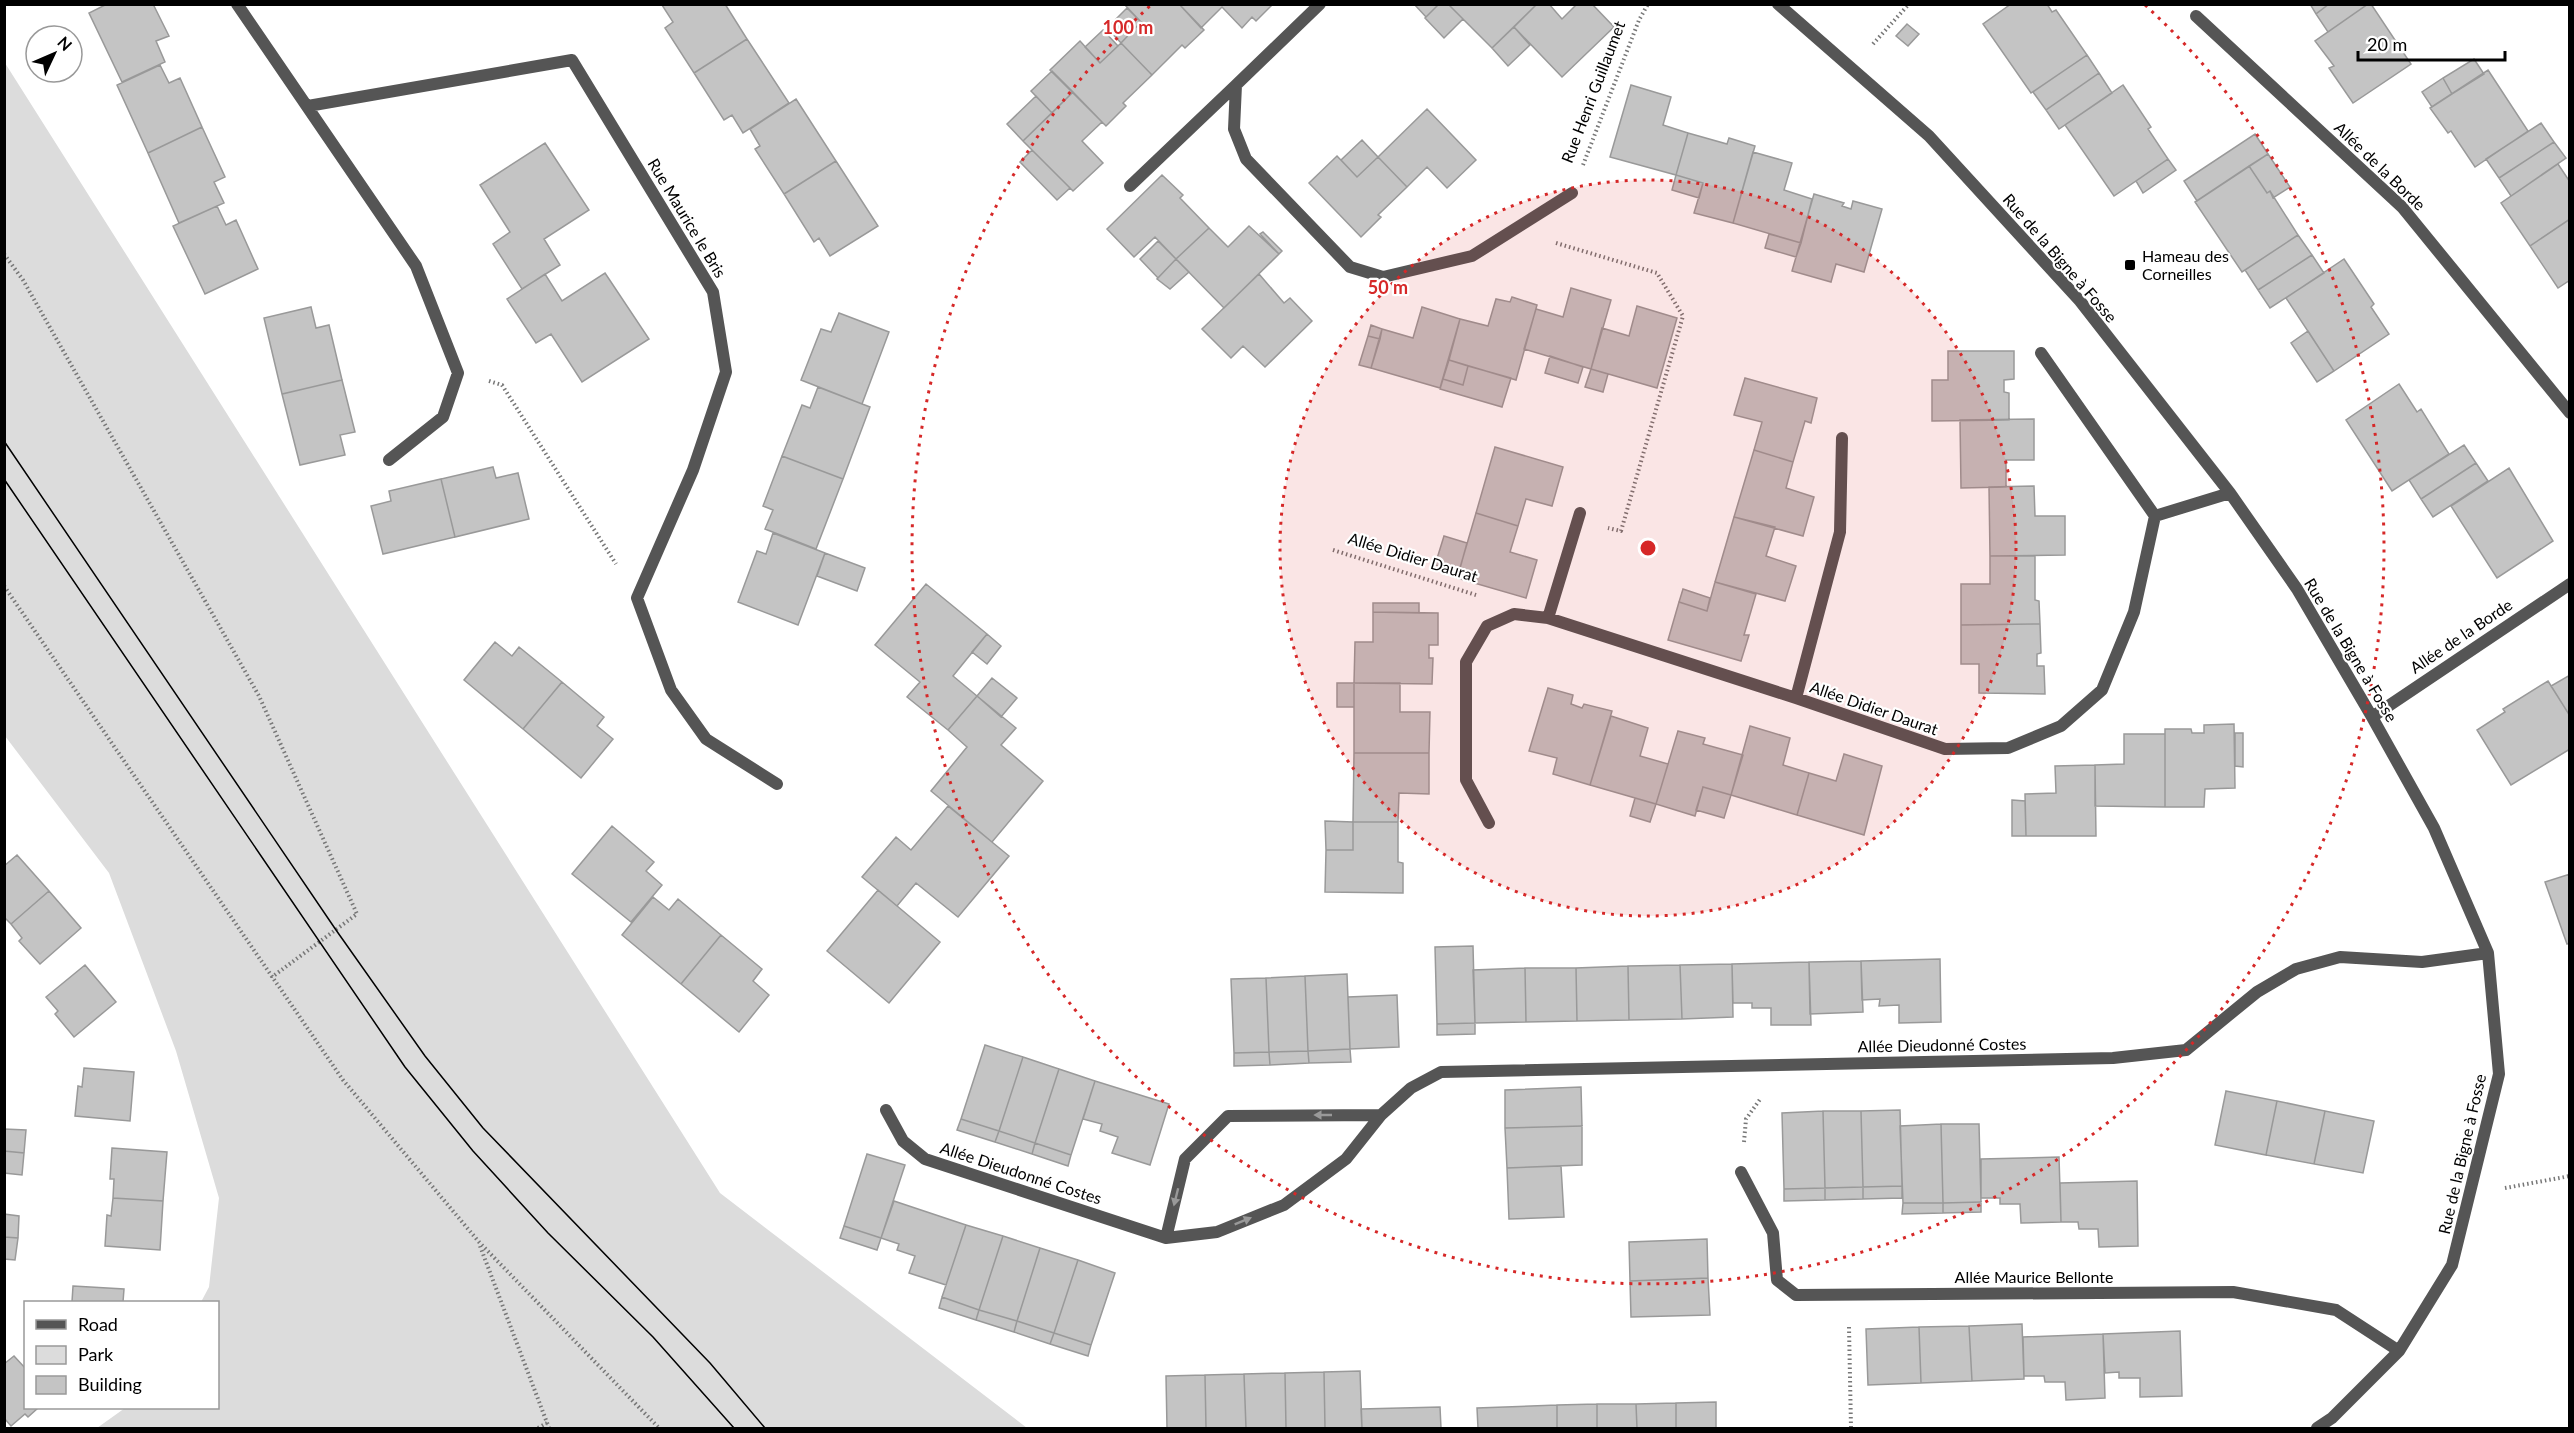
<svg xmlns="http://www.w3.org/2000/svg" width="2574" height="1433" font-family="Lato,sans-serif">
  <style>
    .green { fill: #dcdcdc }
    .building { fill: #c4c4c4; stroke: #999; stroke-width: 1.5 }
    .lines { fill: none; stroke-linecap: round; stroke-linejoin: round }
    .path { stroke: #777; stroke-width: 4; stroke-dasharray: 1.5 3; stroke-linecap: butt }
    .street { stroke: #555; stroke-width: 12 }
    .tram { stroke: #000; stroke-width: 1.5 }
    .oneway { fill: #999 }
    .ring { fill: none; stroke: #d62828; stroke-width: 3; stroke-dasharray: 3 6 }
    .poi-dot { fill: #000; stroke: #fff; stroke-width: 2 }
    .labels { text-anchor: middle; stroke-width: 4.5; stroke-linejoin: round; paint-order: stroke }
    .street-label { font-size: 16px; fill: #000; stroke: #fff }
    .poi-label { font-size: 16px; fill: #000; stroke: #fff; text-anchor: start }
    .centre { fill: #d62828; stroke: #fff; stroke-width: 3 }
    .ring-label { font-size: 18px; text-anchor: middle; font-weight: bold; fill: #d62828; stroke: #fff; stroke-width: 4.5; stroke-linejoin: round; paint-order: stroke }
  </style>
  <rect width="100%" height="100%" fill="#fff"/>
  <path class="green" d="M5,63l715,1130 307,235h-930l28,-20h93v-106h-17l8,-15 10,-89 -43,-147 -67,-178 -104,-137z"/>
  <path class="building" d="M107,4h46l16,32 -13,5 9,21 -43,20 -33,-69z
    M725,4l22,35 -53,34 -29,-45 8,-6 -11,-17z
    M1124,4h55l25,26 -19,18 -3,-3 -30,30 -31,-32 20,-21z
    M1179,4h94l-17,17 -4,-4 -10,11 -20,-21 -21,21z
    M1414,4h25l-13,13z
    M1439,4h9l15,15 -19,19 -19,-20z
    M1448,4h89l-45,44z
    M1537,4h12l13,15 15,-15h15l22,23 -52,50 -48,-50z
    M2011,4h36l5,8 4,-2 31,45 -56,38 -48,-69z
    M2310,4h19l-13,10z
    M2329,4h39l-40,28 -12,-18z
    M2368,4h3l40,60 -58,39 -24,-35 5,-2 -19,-25z
    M1127,8l14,14 -20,21 -14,-15z
    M1907,24l12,10 -11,12 -12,-10z
    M1514,27l16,18 -22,21 -16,-18z
    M1103,30l15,16 -18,17 -15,-16z
    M747,39l42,64 -46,30 -11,-18 -8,5 -30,-47z
    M1080,41l20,22 21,-20 31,32 -29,28 3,3 -20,20 -56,-56z
    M2087,55l12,18 -53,37 -13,-18z
    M2474,59l10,15 -32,20 -9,-16z
    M160,65l9,18 11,-5 22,49 -54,26 -31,-68z
    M2488,70l40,61 -53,36 -24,-36 -3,2 -18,-25z
    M1052,71l21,21 -21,21 -21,-22z
    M2099,73l13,20 -53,36 -13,-19z
    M2443,78l9,16 -20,13 -10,-15z
    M1631,85l40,12 -8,28 25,8 -12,42 -66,-18z
    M2123,85l28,42 -3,2 20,30 -54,37 -49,-71z
    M1073,92l29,30 -20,19 21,22 -30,28 -50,-50z
    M1036,96l16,17 -29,28 -16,-17z
    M796,99l40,62 -52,33 -29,-45 5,-3 -10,-17z
    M1427,109l49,51 -29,28 -20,-21 -20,20 -29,-30z
    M2541,123l13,19 -55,36 -13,-19z
    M202,127l23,50 -11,5 10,21 -45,20 -31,-70z
    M1688,133l39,11 2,-6 26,8 -22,77 -39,-10 9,-30 -27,-8z
    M2255,134l13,20 -71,47 -13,-20z
    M1362,140l16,17 -21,20 -16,-17z
    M2554,142l12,16 -55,38 -12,-18z
    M545,143l44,67 -45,29 16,26 -38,24 -29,-45 17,-12 -30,-47z
    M1032,150l38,38 -13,12 -37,-38z
    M1753,152l39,11 -8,27 28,9 -11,44 -68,-20z
    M2268,154l22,33 -17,11 -3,-7 -3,2 -18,-27z
    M1337,156l20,21 21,-20 29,30 -29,28 3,2 -20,20 -52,-54z
    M2168,159l8,11 -33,23 -7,-12z
    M836,161l42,65 -48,30 -11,-18 -5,4 -30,-48z
    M2558,164l12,18v37l-40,27 -29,-43z
    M2249,166l18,27 3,-2 28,44 -56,37 -47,-70z
    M1162,175l21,20 -3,3 29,30 -33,31 -21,-22 -21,20 -27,-28z
    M1676,175l27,8 -4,15 -27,-8z
    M1814,194l30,9 -2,3 9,3 2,-8 29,8 -18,63 -28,-8 -5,18 -39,-11z
    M217,206l9,19 10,-5 22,49 -53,25 -32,-68z
    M2570,219v61l-12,8 -28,-42z
    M1249,226l30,28 -55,54 -48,-49 33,-31 19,19z
    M1263,232l19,19 -3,3 -19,-20z
    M1769,234l32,9 -5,14 -31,-9z
    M2298,235l14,20 -54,35 -13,-20z
    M1158,241l18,18 -18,19 -18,-19z
    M2312,255l12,18 -54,35 -12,-18z
    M1176,259l13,13 -19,17 -13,-10z
    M2344,259l30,45 -3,3 18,27 -55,37 -48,-73z
    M605,273l44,66 -67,43 -31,-48 -15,9 -29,-44 38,-25 17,27z
    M1259,274l25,29 6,-5 22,23 -47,46 -22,-21 -12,12 -29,-29z
    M1571,288l40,12 -20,69 -67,-20 12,-40 27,8z
    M1512,297l25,8 -21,75 -67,-20 11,-41 28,7 8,-27 14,3z
    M1637,306l40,12 -20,70 -66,-19 11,-41 27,8z
    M311,307l5,21 13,-3 13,55 -60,14 -18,-76z
    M1422,307l38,12 -20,69 -69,-20 11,-39 31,9z
    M839,313l50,19 -27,72 -61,-24 20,-51 10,3z
    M1371,325l11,4 -2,10 -12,-3z
    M2308,331l26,40 -17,11 -26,-39z
    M1368,336l12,3 -9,29 -12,-3z
    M1948,351h66v28l-10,1v12l5,1v27l-77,1v-41h16z
    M1550,356l33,11 -5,16 -33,-10z
    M1449,360l19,6 -5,19 -20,-6z
    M1468,366l43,12 -9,29 -62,-18 3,-10 20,6z
    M1591,369l17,5 -5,18 -18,-5z
    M1745,378l72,20 -6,25 -6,-2 -12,41 -39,-12 8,-28 -28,-7z
    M342,380l13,52 -15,3 5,20 -45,10 -18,-71z
    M2399,384l18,28 4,-3 28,45 -57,37 -46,-71z
    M818,387l52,20 -27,72 -61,-23 20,-51 8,3z
    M2034,419v41h-28v27l-45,1 -1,-68z
    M2464,445l12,18 -55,36 -12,-19z
    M1495,447l68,20 -11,39 -26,-7 -8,27 -42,-13z
    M1754,450l39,12 -7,26 28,9 -11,39 -69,-19z
    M782,456l61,23 -27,70 -51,-20 8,-19 -10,-4z
    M2476,463l12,18 -55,36 -12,-18z
    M493,467l3,11 22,-5 11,46 -74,18 -14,-58z
    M2509,468l44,73 -56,37 -46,-72z
    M441,479l14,58 -72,17 -12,-48 20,-5 -2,-10z
    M2034,486l1,30h30v39l-75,1 -1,-69z
    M1476,513l42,13 -8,26 27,8 -11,38 -69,-20z
    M1734,517l41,10 -9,29 30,10 -11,35 -70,-19z
    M773,533l52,20 -27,72 -60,-23 19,-51 9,3z
    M1444,536l23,7 -8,29 -24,-7z
    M825,553l40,15 -8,23 -40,-15z
    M1990,556h45v44l4,1 1,23 -79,1v-41h29z
    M1715,582l41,12 -12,41h5l-8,26 -73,-21 11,-38 28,9z
    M926,584l61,50 -34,42 24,20 -29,34 -41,-33 13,-15 -45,-37z
    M1683,589l27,9 -3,13 -28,-9z
    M1373,603h46v10l-46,-1z
    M1373,612l65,1v32h-9v13h4l-1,26 -78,-1 1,-41h18z
    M2040,624l1,29 -4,1v12h7l1,28 -66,-1v-29h-18v-39z
    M987,634l14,12 -14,18 -15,-12z
    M495,642l17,14 7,-9 43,35 -39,47 -59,-49z
    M2570,675v41l-19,-30z
    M992,678l25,20 -16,19 -24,-21z
    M2548,681l22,35v33l-59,36 -34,-55 28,-18 -2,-3z
    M562,682l42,35 -7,9 16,13 -32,39 -58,-49z
    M1337,683h17v24h-17z
    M1354,683h46v29h30l-1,41h-75z
    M1548,688l25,7 -2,9 11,4 2,-4 28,7 -22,74 -37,-11 4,-16 -28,-7z
    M977,696l39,32 -15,17 42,36 -51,61 -61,-51 36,-44 -19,-17z
    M1611,716l37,12 -8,28 28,8 -12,40 -66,-19z
    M2234,724l1,64 -30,1 -1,18h-39v-78h26l1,4h12v-8z
    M1750,726l40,12 -7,27 26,8 -12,42 -66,-20z
    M1678,731l27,7 -2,6 40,11 -12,40 -28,-8 -8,29 -39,-12z
    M2235,733h8v34l-8,-1z
    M2124,734h41v73l-70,-1v-41l29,-1z
    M1354,753h75v41l-30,-1 -1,29h-45z
    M1844,754l38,12 -18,69 -67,-20 12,-42 27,8z
    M2095,765l1,71h-70l-1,-42 31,-1 -1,-27z
    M1703,787l28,8 -7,23 -28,-8z
    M1635,798l21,6 -6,18 -20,-6z
    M2012,800l13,1 1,35h-14z
    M948,806l61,50 -51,61 -42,-34 -19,23 -35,-29 34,-40 15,13z
    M1325,821l28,1v28h-27z
    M1353,822h45v40l5,1v30l-78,-1 1,-42h27z
    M612,826l42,36 -8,9 16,14 -31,37 -59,-48z
    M17,855l32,36 -38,33 -7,-7v-51z
    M2570,874v69l-3,1 -22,-62z
    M878,890l62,52 -51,61 -62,-52z
    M49,891l32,37 -41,36 -21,-23 3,-3 -11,-14z
    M653,897l16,13 9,-11 43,36 -40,49 -59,-49z
    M721,935l41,34 -9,12 16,14 -30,37 -58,-48z
    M1473,946l2,77 -38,1 -2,-77z
    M1940,959l1,63 -42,1v-18l-20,1 1,-7 -18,1 -1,-39z
    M1861,961l2,51 -53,2 -1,-52z
    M1809,962l2,63h-40v-17h-19v-5h-19l-1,-39z
    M1732,964l1,53 -51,2 -2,-54z
    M85,965l31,37 -42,35 -19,-23 3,-3 -12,-14z
    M1680,965l2,54 -53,1 -1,-54z
    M1628,966l1,54 -52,1 -1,-53z
    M1525,968h51l1,53 -51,1z
    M1525,968l1,54 -51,1 -2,-53z
    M1347,974l3,75 -42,2 -3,-75z
    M1305,976l3,75 -39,1 -3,-74z
    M1266,978l3,74 -35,1 -3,-74z
    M1397,995l2,52 -49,2 -2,-52z
    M1475,1023v11l-38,1v-11z
    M985,1045l38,12 -24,74 -38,-12z
    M1350,1049l1,13 -42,1 -1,-12z
    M1308,1051l1,12 -39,2 -1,-13z
    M1269,1052l1,13 -36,1v-13z
    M1023,1057l36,12 -24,74 -36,-12z
    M84,1068l50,4 -4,49 -55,-5 3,-30 4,1z
    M1059,1069l36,12 -24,74 -36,-12z
    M1095,1081l74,23 -19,61 -38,-12 6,-16 -18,-6 2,-7 -19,-5z
    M1581,1087l1,39 -77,2v-38z
    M2226,1091l51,10 -11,54 -51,-10z
    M2277,1101l48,10 -11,53 -48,-9z
    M1900,1110l2,76 -39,1 -2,-76z
    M1823,1111l2,77 -41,1 -2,-76z
    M1823,1111h38l2,76 -38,1z
    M2325,1111l49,10 -11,52 -49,-9z
    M961,1119l38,12 -4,11 -38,-12z
    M1941,1124h38l2,78 -38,1z
    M1941,1124l2,79h-40l-3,-77z
    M1582,1126v39l-75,3 -2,-40z
    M4,1129l22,1 -2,23 -20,-2z
    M999,1131l36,12 -3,11 -37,-12z
    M1035,1143l36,12 -3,11 -36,-12z
    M112,1148l55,4 -4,49 -50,-3 1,-19h-4z
    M4,1151l20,2 -2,22 -18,-2z
    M867,1154l38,11 -24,73 -37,-12z
    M2059,1157l2,65 -40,1 -1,-19h-20v-6h-19v-39z
    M1561,1166l3,51 -55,2 -2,-51z
    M2137,1181l1,65 -39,1 -1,-18h-19l-1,-7h-17l-1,-39z
    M1902,1186v12l-39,1v-12z
    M1863,1187v12l-38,1v-12z
    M1825,1188v12l-41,1v-12z
    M113,1198l50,3 -3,49 -55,-4 2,-31 4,1z
    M894,1201l72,24 -20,60 -37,-12 6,-17 -18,-6 2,-6 -18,-6z
    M1981,1202v10l-38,1v-10z
    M1903,1203h40v10l-41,1z
    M4,1214l15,2 -1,22 -14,-1z
    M966,1225l37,11 -24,74 -37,-13z
    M844,1226l37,12 -4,12 -37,-12z
    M1003,1236l37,12 -23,73 -38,-11z
    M4,1237l14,1 -3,22 -11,-1z
    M1707,1239l1,39 -78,3 -1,-39z
    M1040,1248l38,12 -24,73 -37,-12z
    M1078,1260l37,13 -24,72 -37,-12z
    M1708,1278l2,37 -79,2 -1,-36z
    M73,1286l51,3 -1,13h-51z
    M942,1297l37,13 -3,10 -37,-12z
    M979,1310l38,11 -3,11 -38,-12z
    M1017,1321l37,12 -4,11 -36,-12z
    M2022,1324l2,55 -52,2 -3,-55z
    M1969,1326l3,55 -51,2 -2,-56z
    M1919,1327l2,56 -53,2 -2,-56z
    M2180,1331l2,65 -42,1v-19h-21v-6l-14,1 -2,-39z
    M1054,1333l37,12 -3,11 -38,-12z
    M2103,1334l2,64 -39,2 -1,-18h-20l-1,-6h-20l-1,-39z
    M14,1356l12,13v39h12l-10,9 -3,-3 -14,12 -7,-8v-54z
    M1360,1371l2,57h-37l-1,-56z
    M1324,1372l1,56h-39l-1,-55z
    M1285,1373l1,55h-40l-2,-54z
    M1244,1374l2,54h-40l-1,-53z
    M1205,1375l1,53h-39l-1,-52z
    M1716,1402v26h-40v-25z
    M1676,1403v25h-39l-1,-24z
    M1597,1404h39l1,24h-40z
    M1597,1404v24h-40v-23z
    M1557,1405v23h-79l-1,-20z
    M1440,1407l1,21h-79l-1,-19z"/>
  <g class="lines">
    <path class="path" d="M1873,44l36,-40
      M1583,165l56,-145 9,-16
      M1556,243l101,30 26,43 -62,215 -13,-3
      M4,254l19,26 236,416 98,218 -85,63
      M489,381l13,4 114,179
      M1333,550l143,45
      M4,586l339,494 136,162 180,186
      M1744,1142l2,-23 15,-21
      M2505,1188l65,-12
      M480,1246l69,182
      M1849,1327l2,101
      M538,1428l9,-5"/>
    <path class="street" d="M237,4l179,262 42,107 -15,44 -54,43
      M1320,4l-84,81 -2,44 12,30 104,108 33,10 89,-21 100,-63
      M1778,4l151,132 151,165 150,192 67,96 75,128 62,111 54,125 11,121 -47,191 -53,86 -67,67 -15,10
      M2196,16l206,191 168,206
      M308,106l264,-46 141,232 13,80 -33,98 -56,128 34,92 35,49 71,45
      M1130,186l106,-101
      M2155,516l75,-23
      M1548,618l32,-105
      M1796,698l44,-166 2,-94
      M2372,717l198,-133
      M1489,823l-23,-43v-118l21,-36 27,-12 34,4 248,80 149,51 63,-1 53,-22 41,-36 32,-78 21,-96 -114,-163
      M886,1110l17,31 22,18 241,79 51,-6 67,-27 62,-46 35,-44 30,-27 30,-16 672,-14 73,-8 71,-58 39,-23 44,-12 82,5 66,-9
      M1741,1172l32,61 4,47 19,15 437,-3 103,18 63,41
      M1166,1238l19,-79 43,-43 153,-1"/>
    <path class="tram" d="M4,441l332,489 89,126 58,72 227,235 55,65
      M4,479l401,588 68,84 75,82 105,104 81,91"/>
  </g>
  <defs><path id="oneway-solid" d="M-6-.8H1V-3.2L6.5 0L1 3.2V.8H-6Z" transform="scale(1.5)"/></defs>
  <g class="oneway">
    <use href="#oneway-solid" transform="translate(1323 1115) rotate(180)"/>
    <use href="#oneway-solid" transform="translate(1176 1197) rotate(104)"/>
    <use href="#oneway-solid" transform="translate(1243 1221) rotate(-22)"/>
  </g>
  <circle cx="1648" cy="548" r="368" fill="#d62828" fill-opacity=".12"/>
  <g class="ring">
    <circle cx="1648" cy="548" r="368"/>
    <path d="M2145 5A736 736 0 1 1 1151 5"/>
  </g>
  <rect class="poi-dot" x="2124" y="259" width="12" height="12" rx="3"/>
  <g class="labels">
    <g class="street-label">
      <text transform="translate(1593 92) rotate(-69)" y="6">Rue Henri Guillaumet</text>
      <text transform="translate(2380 166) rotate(44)" y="6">Allée de la Borde</text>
      <text transform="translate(687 218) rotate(59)" y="6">Rue Maurice le Bris</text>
      <text transform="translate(2060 258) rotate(49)" y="6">Rue de la Bigne à Fosse</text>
      <text transform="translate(1413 557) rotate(17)" y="6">Allée Didier Daurat</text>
      <text transform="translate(2461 636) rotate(-34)" y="6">Allée de la Borde</text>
      <text transform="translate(2351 650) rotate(59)" y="6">Rue de la Bigne à Fosse</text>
      <text transform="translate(1874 708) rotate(19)" y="6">Allée Didier Daurat</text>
      <text transform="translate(1942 1045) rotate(-1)" y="6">Allée Dieudonné Costes</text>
      <text transform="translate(2462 1154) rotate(-77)" y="6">Rue de la Bigne à Fosse</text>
      <text transform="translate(1021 1173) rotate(18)" y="6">Allée Dieudonné Costes</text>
      <text x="2034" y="1283">Allée Maurice Bellonte</text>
    </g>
    <g class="poi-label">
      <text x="2142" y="262">Hameau des<tspan x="2142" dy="18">Corneilles</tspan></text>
    </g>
  </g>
  <circle cx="1648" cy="548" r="9" class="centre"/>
  <g class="ring-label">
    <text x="1128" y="34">100 m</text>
    <text x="1388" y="294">50 m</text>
  </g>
  <rect width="2574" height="1433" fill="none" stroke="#000000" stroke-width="12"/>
  <rect x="24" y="1301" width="195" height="108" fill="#ffffff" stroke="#999999" stroke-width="1.5"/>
  <rect x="36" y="1320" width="30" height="9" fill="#555555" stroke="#999999" stroke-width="1.5"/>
  <text x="78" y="1331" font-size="18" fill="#000000">Road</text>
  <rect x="36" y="1346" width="30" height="18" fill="#dcdcdc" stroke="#999999" stroke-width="1.5"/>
  <text x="78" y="1361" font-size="18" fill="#000000">Park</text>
  <rect x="36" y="1376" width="30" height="18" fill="#c4c4c4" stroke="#999999" stroke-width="1.5"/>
  <text x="78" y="1391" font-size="18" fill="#000000">Building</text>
  <g transform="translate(54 54) rotate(46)"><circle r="28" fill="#ffffff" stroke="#999999" stroke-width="1.5"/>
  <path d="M0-4.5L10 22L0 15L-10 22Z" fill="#000000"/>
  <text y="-9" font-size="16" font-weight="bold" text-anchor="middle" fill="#000000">N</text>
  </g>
  <path d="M2358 51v9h147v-9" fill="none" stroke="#000000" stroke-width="3"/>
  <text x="2367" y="51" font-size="18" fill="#000000" stroke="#ffffff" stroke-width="4.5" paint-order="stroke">20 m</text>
</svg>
